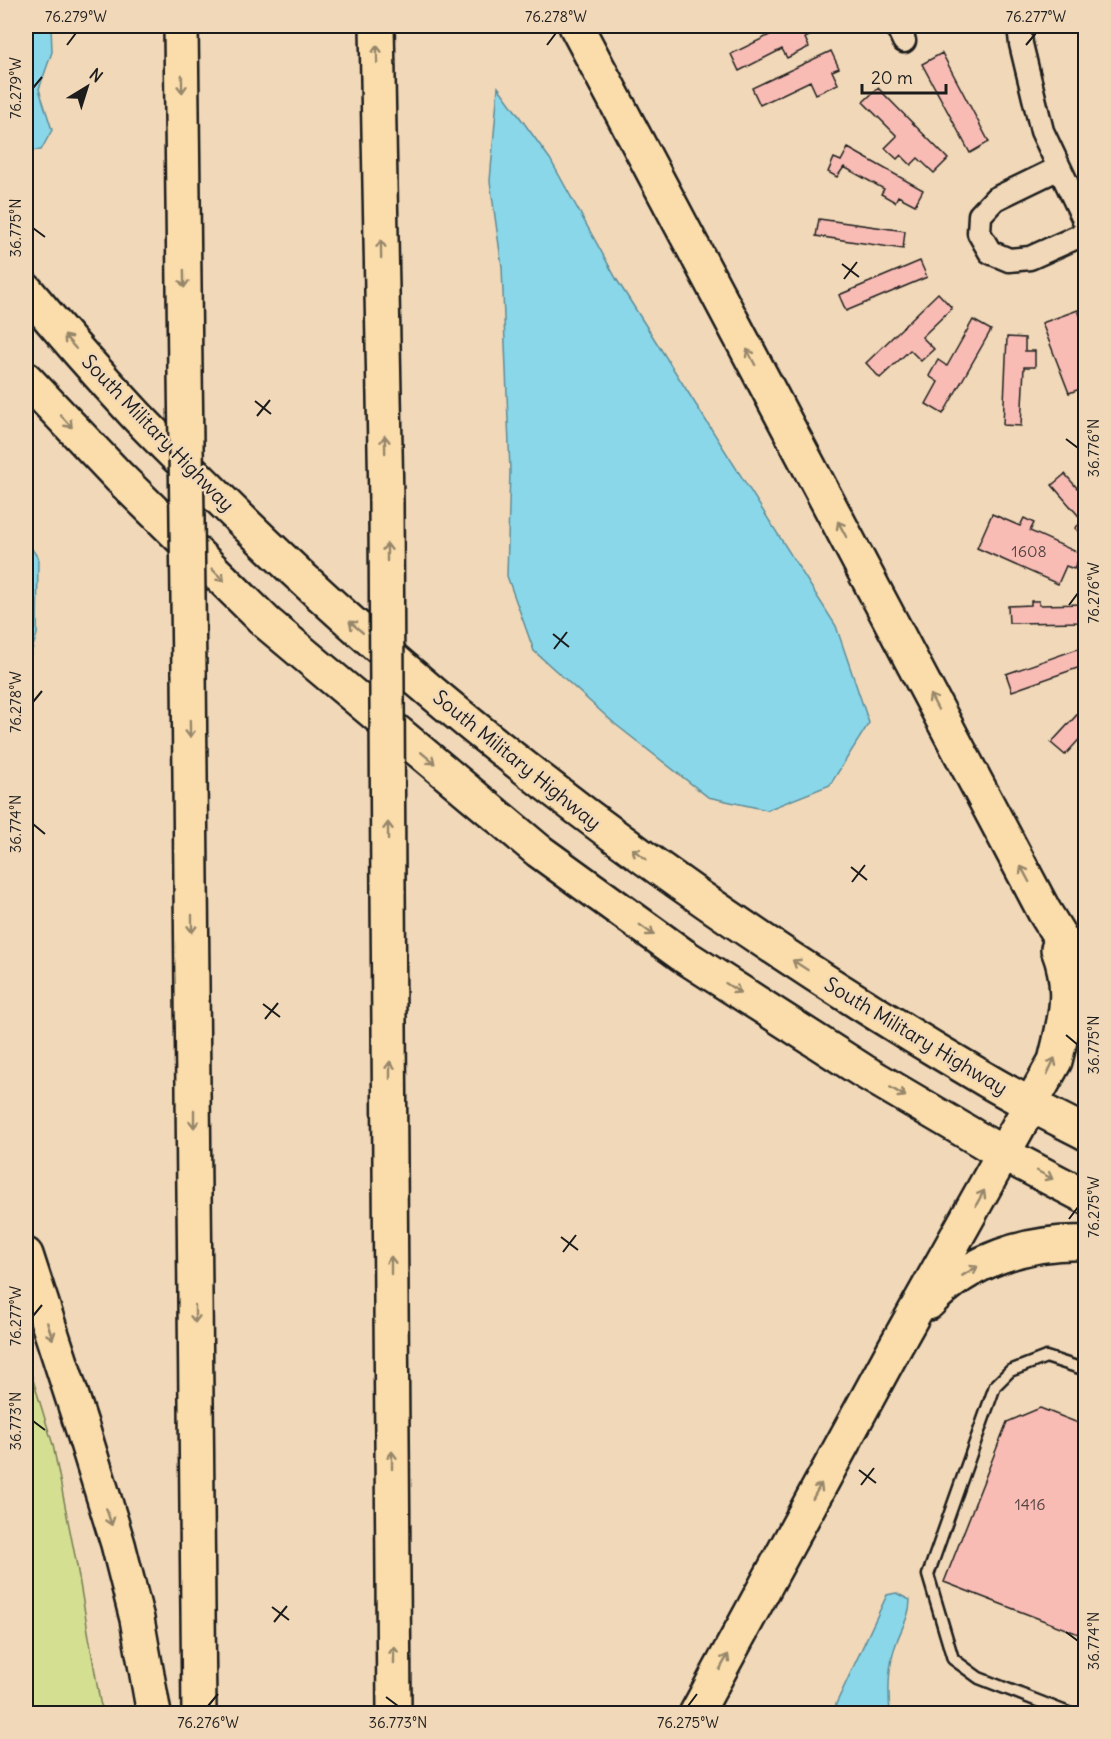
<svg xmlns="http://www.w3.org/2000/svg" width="1111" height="1739" font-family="Delius,sans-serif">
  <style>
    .green { fill: #d4df92; stroke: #787e57; stroke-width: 1.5 }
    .water { fill: #8ad7e9; stroke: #5e8c97; stroke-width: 1.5 }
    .building { fill: #f8bcb5; stroke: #1c1c1c; stroke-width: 1.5 }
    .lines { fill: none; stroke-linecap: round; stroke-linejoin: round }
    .service-casing { stroke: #1c1c1c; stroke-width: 15 }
    .minor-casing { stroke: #1c1c1c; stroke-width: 27 }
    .primary-casing { stroke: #1c1c1c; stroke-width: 38 }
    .motorway-casing { stroke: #1c1c1c; stroke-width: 38 }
    .service { stroke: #f1d8b8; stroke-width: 10 }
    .minor { stroke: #f1d8b8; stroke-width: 22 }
    .primary { stroke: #faddab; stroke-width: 33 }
    .motorway { stroke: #faddab; stroke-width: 33 }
    .motorway-bridge-casing { stroke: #1c1c1c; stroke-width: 38; stroke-linecap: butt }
    .motorway-bridge { stroke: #faddab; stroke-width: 33 }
    .oneway { stroke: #96866b }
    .ticks { fill: none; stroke: #1c1c1c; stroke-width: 2 }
    .labels { text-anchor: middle; stroke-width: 5; stroke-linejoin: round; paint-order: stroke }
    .number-label { font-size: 16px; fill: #534442 }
    .street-label { font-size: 20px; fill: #1c1c1c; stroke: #f1d8b8 }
    .neatline { fill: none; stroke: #1c1c1c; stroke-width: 2 }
    .ticks-label { font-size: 15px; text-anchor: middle; fill: #1c1c1c }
  </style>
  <rect width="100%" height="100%" fill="#f1d8b8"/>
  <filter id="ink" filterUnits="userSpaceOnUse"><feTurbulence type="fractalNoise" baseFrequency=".0167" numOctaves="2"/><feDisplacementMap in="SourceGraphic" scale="12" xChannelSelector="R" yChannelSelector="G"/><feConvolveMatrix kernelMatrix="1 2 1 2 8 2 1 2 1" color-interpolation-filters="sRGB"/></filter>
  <g filter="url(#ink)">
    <path class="green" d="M26,1357l27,88 24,121 23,136 4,11h-78z"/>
    <path class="water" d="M26,26h25l1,26 -13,37 13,41 -11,20 -15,1z
      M498,87l52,72 67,121 219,346 33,97 -39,62 -63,25 -59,-13 -93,-73 -81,-73 -27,-75 3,-105 -8,-204 -12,-86z
      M26,540l12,18 -1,76 -11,35z
      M896,1593l14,7c0,16 -8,27 -13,41 -9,24 -9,48 -7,72h-56l2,-9 51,-109z"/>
    <path class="building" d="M788,26h42l-25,12 4,9 -22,11 -5,-9 -43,22 -8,-17z
      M831,51l8,17 -7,3 6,13 -22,10 -6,-13 -50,24 -8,-17z
      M942,53l47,89 -19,11 -48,-89z
      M878,88l70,71 -14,14 -16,-15 -7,7 -10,-10 -4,4 -12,-11 12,-12 -34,-34z
      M848,148l75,42 -8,15 -17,-9 -3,6 -14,-8 3,-5 -40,-22 -7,10 -9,-5 6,-14 7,3z
      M819,219l86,12 -2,18 -87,-13z
      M920,261l7,16 -81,34 -7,-16z
      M938,293l14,15 -30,29 12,12 -13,12 -11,-11 -30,28 -14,-15z
      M1078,310l8,21v57l-1,-1 -16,6 -27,-70z
      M973,320l18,10 -48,84 -17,-10 12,-22 -9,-6 9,-16 9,6z
      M1007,337l18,1v13h10v16h-11l-3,59 -18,-1z
      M1065,474l12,14 7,-7 2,2v49l-4,3 -7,-7 8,-7 -31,-36z
      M992,514l28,12 4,-8 10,5 -4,8 51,23 -7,15 -8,-3 -8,18 -81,-36z
      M1031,601h8v4l47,-1v18l-77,1 -1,-17 23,-1z
      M1086,646v19l-74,26 -6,-17z
      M1086,705v27l-21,23 -14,-12z
      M1040,1408l46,18v211l-142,-55 63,-160z"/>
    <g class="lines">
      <g class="service-casing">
        <path id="service" d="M1071,1714l-92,-36 -26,-19 -25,-84 67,-189 15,-15 36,-14 40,13"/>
      </g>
      <g class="minor-casing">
        <path id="minor" d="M897,26l7,15
          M1019,26l2,18 21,87 44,93
          M1059,168l-64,31 -15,16 -1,18 11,19 19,8 21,-2 56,-25"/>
      </g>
      <g class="primary-casing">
        <path id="primary" d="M26,290c35,42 71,83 108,123 28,30 58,58 87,87 228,226 485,416 762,578 33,20 68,37 103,55
          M26,379l93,98 148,146 272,228 145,105 179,115 141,83 82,43"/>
      </g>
      <g class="motorway-casing">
        <path id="motorway" d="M181,26l4,345
          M377,26l9,476
          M576,26l468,885 42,68
          M189,671l10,1043
          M388,890l6,824
          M26,1255l56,172 36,117 19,75 17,95
          M928,1303c41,-43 99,-62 158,-60
          M696,1714l198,-365 161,-288c10,-40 19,-72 3,-112"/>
      </g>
      <use href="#service" class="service"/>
      <use href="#minor" class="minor"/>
      <use href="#primary" class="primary"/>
      <use href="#motorway" class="motorway"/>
      <g class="motorway-bridge-casing">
        <path id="motorway-bridge" d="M185,371l4,300
          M386,502l2,388"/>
      </g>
      <use href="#motorway-bridge" class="motorway-bridge"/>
    </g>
    <defs><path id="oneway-shaft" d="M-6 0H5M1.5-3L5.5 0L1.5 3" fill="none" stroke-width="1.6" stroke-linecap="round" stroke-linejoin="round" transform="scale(1.5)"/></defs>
    <g class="oneway">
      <use href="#oneway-shaft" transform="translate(377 54) rotate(-91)"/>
      <use href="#oneway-shaft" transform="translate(182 84) rotate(89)"/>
      <use href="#oneway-shaft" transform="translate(381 249) rotate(-91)"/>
      <use href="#oneway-shaft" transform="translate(184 279) rotate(89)"/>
      <use href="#oneway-shaft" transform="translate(70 342) rotate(-131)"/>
      <use href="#oneway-shaft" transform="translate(751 357) rotate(-118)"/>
      <use href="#oneway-shaft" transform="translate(66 421) rotate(47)"/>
      <use href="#oneway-shaft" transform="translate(385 444) rotate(-91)"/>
      <use href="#oneway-shaft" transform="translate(842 529) rotate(-118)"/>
      <use href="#oneway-shaft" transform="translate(387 552) rotate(-90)"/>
      <use href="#oneway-shaft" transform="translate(218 575) rotate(45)"/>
      <use href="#oneway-shaft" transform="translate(356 627) rotate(-140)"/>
      <use href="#oneway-shaft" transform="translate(934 702) rotate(-118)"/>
      <use href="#oneway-shaft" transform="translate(190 729) rotate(89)"/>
      <use href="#oneway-shaft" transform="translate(428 758) rotate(40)"/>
      <use href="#oneway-shaft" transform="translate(388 831) rotate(-90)"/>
      <use href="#oneway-shaft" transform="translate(639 854) rotate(-144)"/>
      <use href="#oneway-shaft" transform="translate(1025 874) rotate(-118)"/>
      <use href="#oneway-shaft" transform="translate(192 924) rotate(90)"/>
      <use href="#oneway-shaft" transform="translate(647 930) rotate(36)"/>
      <use href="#oneway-shaft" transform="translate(800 965) rotate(-147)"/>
      <use href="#oneway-shaft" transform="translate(733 988) rotate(33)"/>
      <use href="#oneway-shaft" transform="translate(1051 1066) rotate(-65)"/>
      <use href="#oneway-shaft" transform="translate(390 1070) rotate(-90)"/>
      <use href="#oneway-shaft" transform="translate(898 1092) rotate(31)"/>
      <use href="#oneway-shaft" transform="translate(194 1119) rotate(90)"/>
      <use href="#oneway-shaft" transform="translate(1045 1175) rotate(28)"/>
      <use href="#oneway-shaft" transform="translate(980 1198) rotate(-61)"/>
      <use href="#oneway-shaft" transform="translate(391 1265) rotate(-90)"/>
      <use href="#oneway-shaft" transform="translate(970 1271) rotate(-31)"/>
      <use href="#oneway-shaft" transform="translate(195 1314) rotate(90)"/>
      <use href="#oneway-shaft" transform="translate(50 1331) rotate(72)"/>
      <use href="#oneway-shaft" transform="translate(392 1460) rotate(-90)"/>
      <use href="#oneway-shaft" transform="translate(817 1491) rotate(-61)"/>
      <use href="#oneway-shaft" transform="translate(109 1517) rotate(72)"/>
      <use href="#oneway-shaft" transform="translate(394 1655) rotate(-90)"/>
      <use href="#oneway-shaft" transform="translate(724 1662) rotate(-61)"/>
    </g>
  </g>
  <path class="ticks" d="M67,45l9,-12M547,45l9,-12M1026,45l10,-12M33,88l9,-11M33,228l12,9M842,264l17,13M844,279l13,-17M255,401l16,13M257,416l13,-16M1066,439l12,9M1069,605l9,-12M553,634l16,13M554,649l13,-17M33,702l9,-11M33,824l12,10M851,867l16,13M852,882l13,-17M263,1004l17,13M265,1019l13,-16M1066,1035l12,10M1069,1219l9,-12M561,1237l17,13M563,1252l13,-17M33,1316l9,-11M33,1421l12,9M859,1470l17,13M861,1485l13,-17M272,1607l17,13M274,1622l13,-16M1066,1632l12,9M386,1697l12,9M208,1706l10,-12M688,1706l9,-12"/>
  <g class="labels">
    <g class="number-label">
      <text x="1029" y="557">1608</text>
      <text x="1030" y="1510">1416</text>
    </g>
    <g class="street-label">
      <text transform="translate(158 433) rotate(46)" y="7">South Military Highway</text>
      <text transform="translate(517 760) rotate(39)" y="7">South Military Highway</text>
      <text transform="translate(916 1036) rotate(31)" y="7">South Military Highway</text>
    </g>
  </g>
  <rect width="1111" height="1739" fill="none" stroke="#f1d8b8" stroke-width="66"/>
  <g transform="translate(87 87) rotate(38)" stroke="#f1d8b8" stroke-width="4.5" paint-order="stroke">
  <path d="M0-4.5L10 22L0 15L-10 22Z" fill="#1c1c1c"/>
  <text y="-9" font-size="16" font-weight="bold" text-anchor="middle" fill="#1c1c1c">N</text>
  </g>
  <path d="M862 84v9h84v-9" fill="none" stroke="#1c1c1c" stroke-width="3"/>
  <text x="871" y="84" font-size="18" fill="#1c1c1c" stroke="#f1d8b8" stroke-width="4.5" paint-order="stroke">20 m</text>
  <rect x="33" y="33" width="1045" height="1673" class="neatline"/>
  <g class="ticks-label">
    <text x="76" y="22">76.279°W</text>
    <text x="556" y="22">76.278°W</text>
    <text x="1036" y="22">76.277°W</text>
    <text transform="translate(16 88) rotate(-90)" y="5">76.279°W</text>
    <text transform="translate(16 228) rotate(-90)" y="5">36.775°N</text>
    <text transform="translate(1094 448) rotate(-90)" y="5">36.776°N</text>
    <text transform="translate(1094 593) rotate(-90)" y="5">76.276°W</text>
    <text transform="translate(16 702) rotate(-90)" y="5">76.278°W</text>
    <text transform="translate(16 824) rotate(-90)" y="5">36.774°N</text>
    <text transform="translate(1094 1045) rotate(-90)" y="5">36.775°N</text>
    <text transform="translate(1094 1207) rotate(-90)" y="5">76.275°W</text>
    <text transform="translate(16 1316) rotate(-90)" y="5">76.277°W</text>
    <text transform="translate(16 1421) rotate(-90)" y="5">36.773°N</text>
    <text transform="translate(1094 1641) rotate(-90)" y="5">36.774°N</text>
    <text x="208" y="1728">76.276°W</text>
    <text x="398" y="1728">36.773°N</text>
    <text x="688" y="1728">76.275°W</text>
  </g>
</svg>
